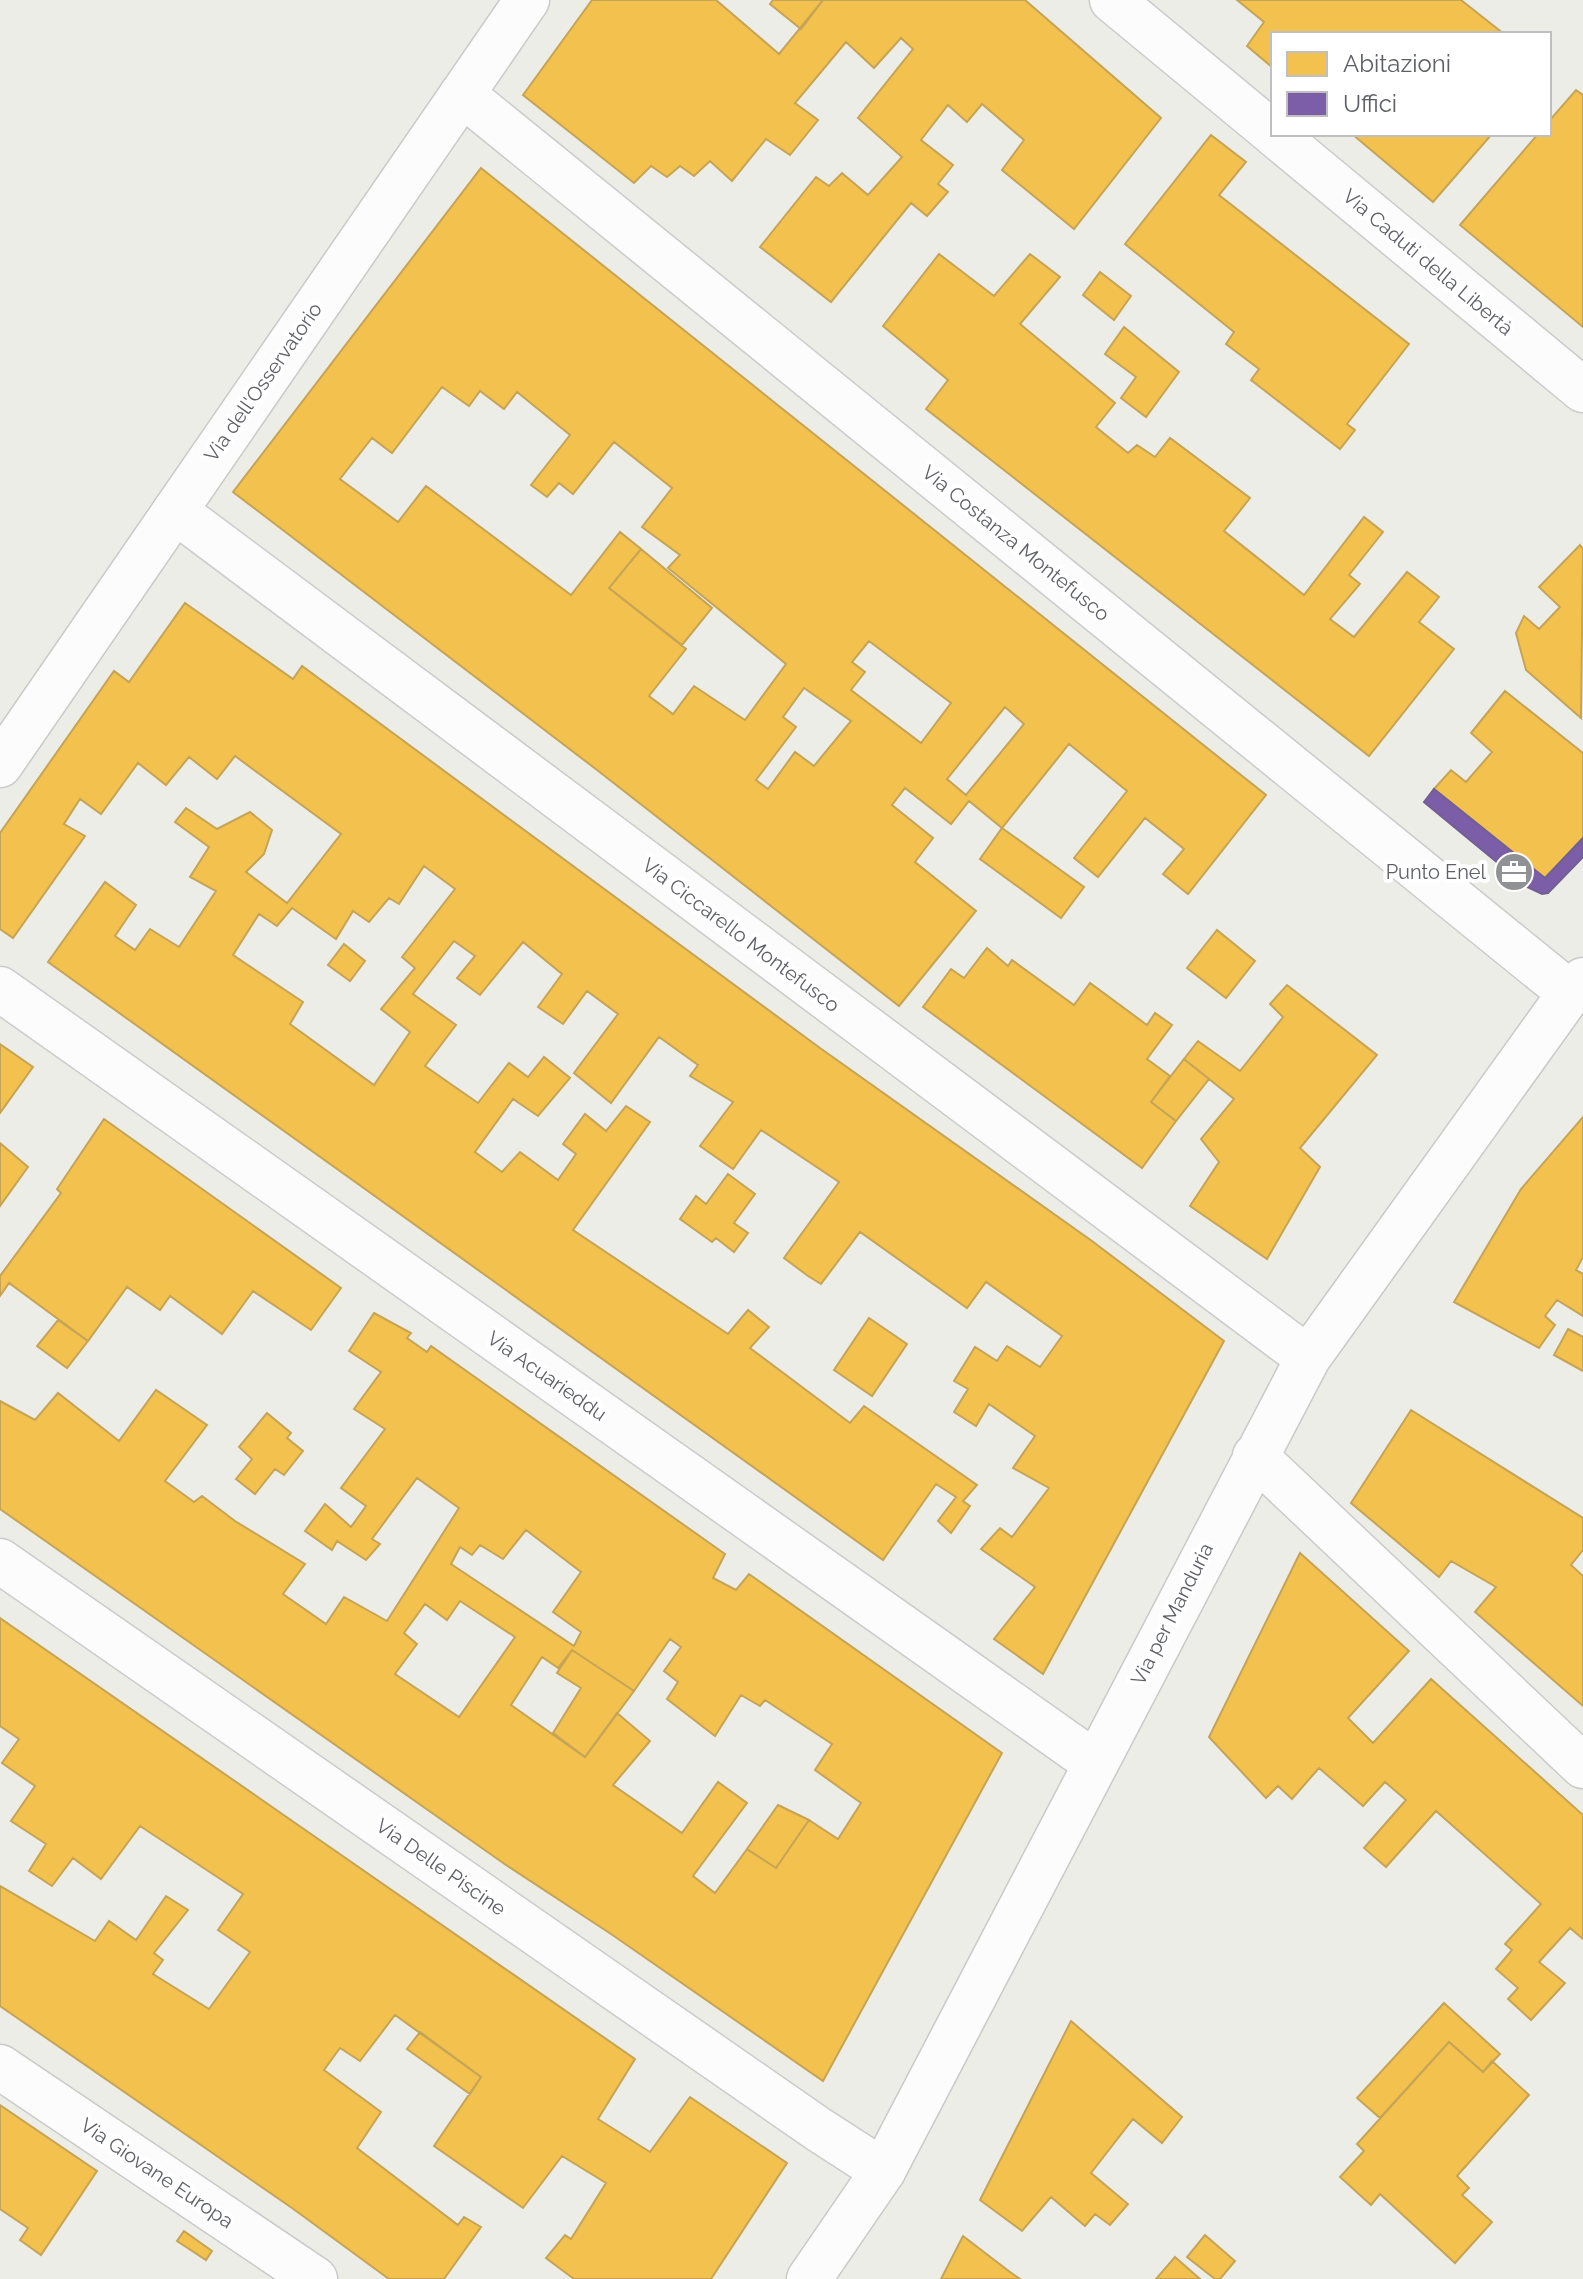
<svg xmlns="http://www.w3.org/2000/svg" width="1583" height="2279" font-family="Raleway,sans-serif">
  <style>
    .homes { fill: #f2c14e; stroke: #c6a455; stroke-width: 2; fill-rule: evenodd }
    .offices { fill: #7b5ea7; stroke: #725f94; stroke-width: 2 }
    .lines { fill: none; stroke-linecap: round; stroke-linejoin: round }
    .street-casing { stroke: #cacbca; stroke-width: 47 }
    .secondary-casing { stroke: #c9cac8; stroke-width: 47 }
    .street { stroke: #fcfcfc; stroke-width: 44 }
    .secondary { stroke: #fcfcfc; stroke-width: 44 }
    .labels { text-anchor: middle; stroke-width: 8; stroke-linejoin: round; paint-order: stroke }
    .street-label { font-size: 20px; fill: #5e6066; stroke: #fff }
    .poi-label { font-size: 20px; fill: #5e6066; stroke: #fff; text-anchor: end }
  </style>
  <rect width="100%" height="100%" fill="#edede8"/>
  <path class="homes" d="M592,0h124l63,54 44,-54h202l136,118 -87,111 -72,-59 22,-30 -42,-36 -15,18 -19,-17 -27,35 32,25 -15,19 10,8 -21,24 -16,-13 -80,99 -71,-55 56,-70 13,9 13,-13 26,22 34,-38 -44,-39 55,-69 -12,-11 -27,30 -28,-26 -51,61 23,17 -28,35 -24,-16 -34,42 -22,-20 -16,15 -14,-10 -13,11 -16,-11 -17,17 -111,-88z
    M773,0h50l-22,29 -31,-25z
    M1237,0h224l43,34h-231v34l-26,-22 17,-24z
    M1576,90l7,5v232l-123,-102 78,-91h11v-13z
    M1352,134h140l-59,68z
    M1211,135l35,27 -27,33 190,149 -62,80 8,6 -15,19 -89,-69 8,-11 -33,-25 8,-12 -109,-88z
    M481,168l785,627 -78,99 -25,-20 21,-25 -39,-31 -47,59 -24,-19 53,-67 -58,-47 -67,84 -33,-27 -18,23 -46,-36 -13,17 41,33 -18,24 61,49 -77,95 -302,-236 -364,-278zM442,387l27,19 11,-15 24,18 13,-17 53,43 -39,50 16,12 12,-14 14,11 41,-52 58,46 -30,39 38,28 -12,13 118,96 -41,56 -51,-34 -21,28 -24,-18 37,-47 -77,-61 32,-39 -21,-17 -49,63 -145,-109 -28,36 -58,-43 32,-41 20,15zM869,641l82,62 -30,40 -70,-53 14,-18 -13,-10zM804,688l47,33 -37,45 -19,-14 -27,37 -12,-9 40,-53 -13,-10zM1005,707l19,17 -58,71 -19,-16z
    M939,254l55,42 36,-42 30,23 -40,47 95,79 -19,24 32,26 9,-8 18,12 15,-19 80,60 -26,33 80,64 60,-78 19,15 -34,43 11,9 -30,35 24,18 53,-65 32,25 -20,25 35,27 -85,107 -443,-347 22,-29 -65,-54z
    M1100,272l31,24 -17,24 -31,-25z
    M1124,327l55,45 -33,45 -25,-19 15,-21 -31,-23z
    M1580,545l3,4 -2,169 -55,-48 -10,-37 8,-17 15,13 21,-22 -21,-20z
    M641,549l71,59 -30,37 -73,-57z
    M185,603l108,76 9,-13 518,382 272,193 132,100 -181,333 -49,-35 41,-52 -54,-38 19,-21 12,9 37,-49 -36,-20 22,-32 -46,-32 -13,22 -22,-14 14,-23 -14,-8 21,-34 22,14 10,-15 33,21 22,-31 -76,-54 -19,26 -107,-76 -39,52 -13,-8 -24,-18 55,-76 -78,-52 -28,39 -33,-23 33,-44 -43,-26 8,-11 -39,-28 -48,66 -37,-30 44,-59 -31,-23 -24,33 -25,-17 24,-33 -39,-32 -43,53 -23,-17 18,-22 -21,-15 -41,53 43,31 -31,41 53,37 31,-40 19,14 16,-20 26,21 -32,38 -25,-17 -38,53 27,20 18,-20 38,28 18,-26 -13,-10 22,-30 21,17 20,-25 24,16 -77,108 155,104 20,-24 21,17 -19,21 100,75 14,-17 113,79 -14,16 7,5 -19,27 -13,-12 18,-24 -20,-13 -53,76 -835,-598 57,-80 31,23 -21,31 20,14 15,-21 29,18 37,-56 -26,-14 19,-30 -34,-25 11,-14 31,21 33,-17 22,18 -8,24 -18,18 41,31 54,-69 -106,-78 -18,23 -28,-22 -23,28 -28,-22 -37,51 -21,-15 -16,25 21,12 -72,102 -13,-9v-96l114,-162 15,11zM424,866l31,23 -53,68 13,11 -34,41 29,23 -36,53 -84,-61 13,-22 -70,-47 26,-41 18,12 15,-18 44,31 17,-28 16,11 20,-24 10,6z
    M1505,691l78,62v85l-38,40 -111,-89 17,-19 15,12 26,-30 -21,-19z
    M1002,828l82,59 -23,31 -81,-59z
    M1217,930l38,31 -29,37 -39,-30z
    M344,944l21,17 -15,20 -22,-16z
    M987,948l21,18 4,-6 62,45 16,-22 57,42 8,-12 17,12 -25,34 23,17 -19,26 25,19 -34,47 -219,-161 28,-38 13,9z
    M1287,985l90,70 -77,93 20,19 -53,92 -77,-53 29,-44 -18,-23 33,-40 -50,-40 14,-18 42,30 43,-54 -13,-13z
    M0,1044l33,23 -33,46z
    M1184,1059l25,20 -33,42 -25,-19z
    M1583,1117v140l-7,13 7,4v42l-26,-16 -12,16 10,9 -16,23 -85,-46 67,-113z
    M104,1119l237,169 -30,42 -58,-39 -31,43 -52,-38 -10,14 -33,-23 -39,54 -79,-58 -9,13v-20l61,-83 -4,-4z
    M0,1143l28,24 -28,39z
    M728,1174l27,20 -21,29 14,10 -14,19 -18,-14 -4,4 -32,-23 16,-23 10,8z
    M374,1313l37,20 -4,5 20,14 4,-6 294,208 -12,24 23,12 13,-16 253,179 -179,328 -212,-147 -105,-69 -506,-356v-108l35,19 23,-27 61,48 37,-51 51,35 -42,56 29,21 8,-6 33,25 70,43 -22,30 43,30 18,-27 43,24 72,-113 -42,-30 -45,61 8,5 -14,16 -29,-19 -5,9 -27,-19 20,-27 26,23 15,-21 -25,-18 44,-59 -31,-20 27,-37 -32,-21zM526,1530l55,42 -28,40 28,20 -7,14 -123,-82 9,-17 12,8 8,-10 23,14zM460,1601l55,36 -56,80 -64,-43 22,-30 -13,-11 21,-29 22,16zM670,1639l11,8 -17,24 14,11 -11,17 48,37 26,-41 19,11 5,-6 67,44 -17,26 46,33 -23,36 -29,-19 -33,48 -29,-19 -32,44 -22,-17 54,-73 -29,-21 -36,51 -69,-48 37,-44 -33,-28 -32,44 -74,-52 31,-48 16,11 14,-18 62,41z
    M869,1318l38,26 -35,52 -38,-26z
    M58,1320l30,21 -21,27 -30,-22z
    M1568,1329l15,8v34l-29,-16z
    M1411,1410l172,108v32l-12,15 12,11v130l-108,-94 21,-25 -45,-26 -12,16 -88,-74z
    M267,1413l24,20 -4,5 16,13 -19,24 -9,-6 -20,25 -19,-15 16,-20 -13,-12z
    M1300,1553l109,98 -61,67 25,25 58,-64 152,136v124l-13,-11 -31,34 26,21 -34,37 -23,-21 10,-11 -22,-19 16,-19 -7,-6 36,-40 -105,-93 -50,56 -22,-19 42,-48 -21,-18 -22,24 -44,-38 -27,31 -14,-13 -12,12 -57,-61z
    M0,1618l635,441 -37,60 52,33 40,-55 97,66 -76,116h-137l-28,-21 19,-23 6,4 35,-56 -44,-27 -39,52 -89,-62 47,-69 -86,-62 -35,46 -20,-13 -16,22 57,42 -24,36 101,77 6,-8 17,10 -37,52h-55l-97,-71 -292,-202v-120l95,55 14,-20 27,19 30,-44 22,14 -34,43 9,7 -10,14 56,35 41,-57 -32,-22 25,-36 -103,-68 -39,53 -28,-21 -21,28 -23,-15 17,-27 -35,-23 24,-35 -33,-23 17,-24 -19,-13z
    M572,1650l62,41 -49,66 -32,-24 28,-45 -24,-15z
    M778,1805l31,15 -33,48 -29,-19z
    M1444,2003l56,51 -17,18 -34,-30 -69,76 -23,-20z
    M1071,2021l111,96 -20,26 -29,-24 -42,54 37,31 -18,21 -15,-11 -10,12 -34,-29 -29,34 -42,-31z
    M420,2032l61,45 -11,17 -63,-45z
    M1449,2042l34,30 9,-11 37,34 -72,81 12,12 -7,7 30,27 -37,41 -75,-69 -9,11 -31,-28 24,-26 -7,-7z
    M0,2105l97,66 -56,84 -21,-15 8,-12 -28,-19z
    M184,2231l28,20 -6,9 -29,-19z
    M1205,2235l30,26 -15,18h-5l-28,-22z
    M963,2236l47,36 10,7h-79z
    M1175,2257l25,22h-44z"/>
  <path class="offices" d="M1434,789l111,89 38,-40v19l-35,36 -6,1 -15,-7 -103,-85z"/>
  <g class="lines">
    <g class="street-casing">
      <path id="street" d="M1112,0l161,133
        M462,94l1108,899
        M1274,134l309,256
        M175,511l1133,847
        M0,989l1095,774
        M1255,1456l328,310
        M0,1561l818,568 65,42"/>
    </g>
    <g class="secondary-casing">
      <path id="secondary" d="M0,765l527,-765
        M0,2067l315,212
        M809,2279l74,-108 425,-813 262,-365 13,-13"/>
    </g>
    <use href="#street" class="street"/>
    <use href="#secondary" class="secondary"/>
  </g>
  <defs>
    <g id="office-disc" transform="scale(2)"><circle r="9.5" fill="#909194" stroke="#fff"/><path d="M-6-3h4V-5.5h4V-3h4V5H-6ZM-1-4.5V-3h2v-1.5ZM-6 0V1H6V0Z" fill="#fff"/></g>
  </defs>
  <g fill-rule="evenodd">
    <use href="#office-disc" x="1514" y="872"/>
  </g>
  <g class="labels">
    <g class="street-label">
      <text transform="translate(1428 262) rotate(40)" y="7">Via Caduti della Libertà</text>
      <text transform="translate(263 382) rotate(-55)" y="7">Via dell'Osservatorio</text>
      <text transform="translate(1016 543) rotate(39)" y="7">Via Costanza Montefusco</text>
      <text transform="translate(741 935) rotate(37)" y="7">Via Ciccarello Montefusco</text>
      <text transform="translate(547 1376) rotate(35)" y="7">Via Acuarieddu</text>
      <text transform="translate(1172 1614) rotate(-63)" y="7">Via per Manduria</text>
      <text transform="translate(441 1867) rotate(35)" y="7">Via Delle Piscine</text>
      <text transform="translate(157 2173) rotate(34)" y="7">Via Giovane Europa</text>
    </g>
    <g class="poi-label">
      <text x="1486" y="879">Punto Enel</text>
    </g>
  </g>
  <rect x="1271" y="32" width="280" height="104" fill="#ffffff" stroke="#bfbfc2" stroke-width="2"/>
  <rect x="1287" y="52" width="40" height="24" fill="#f2c14e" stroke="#bfbfc2" stroke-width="2"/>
  <text x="1343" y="72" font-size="24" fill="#5e6066">Abitazioni</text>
  <rect x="1287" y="92" width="40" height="24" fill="#7b5ea7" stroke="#bfbfc2" stroke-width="2"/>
  <text x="1343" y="112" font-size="24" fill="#5e6066">Uffici</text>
</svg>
